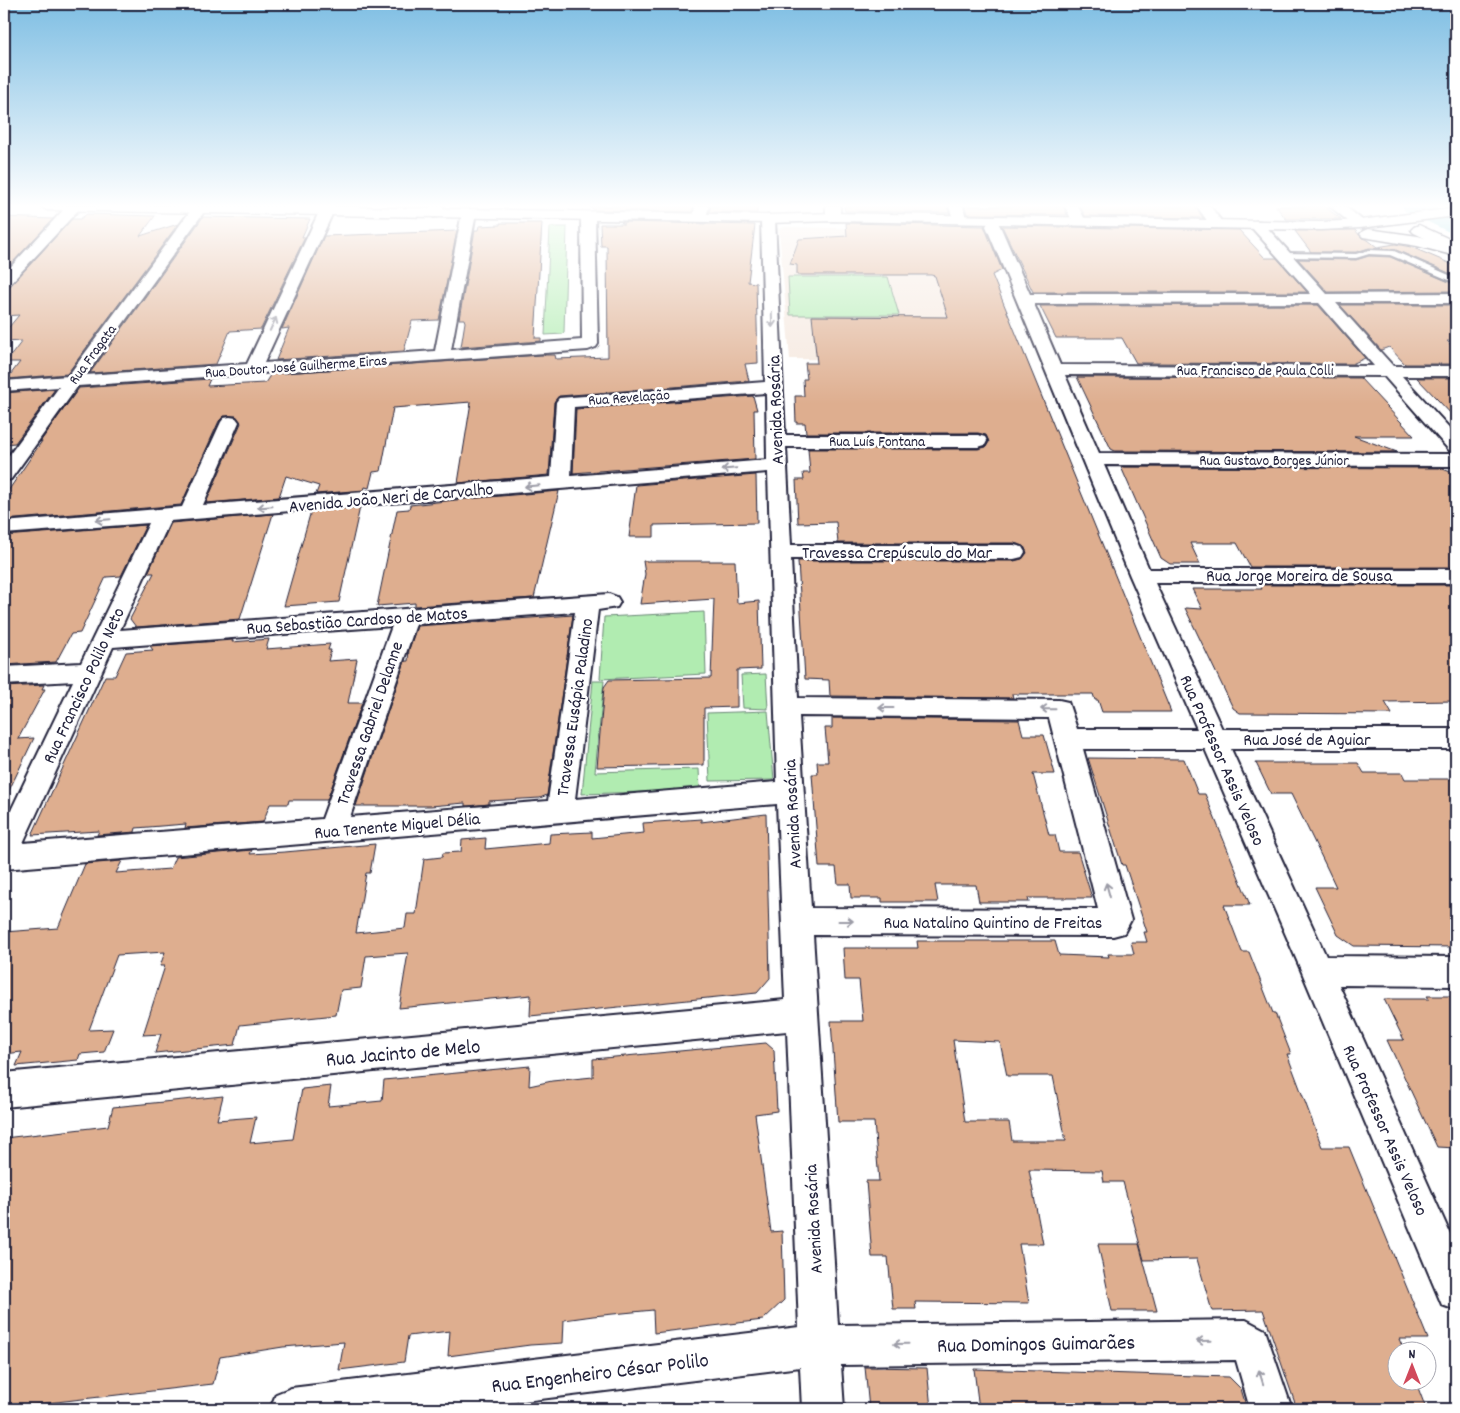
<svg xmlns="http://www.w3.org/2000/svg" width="1460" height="1413" font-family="Dekko,sans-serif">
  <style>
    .built { fill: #f5e7dd }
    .green { fill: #b1ecb1; stroke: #6a8776 }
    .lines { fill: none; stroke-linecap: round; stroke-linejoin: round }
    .river { fill: #7fcedb; fill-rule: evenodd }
    .building { fill: #deae8f; stroke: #22223b; fill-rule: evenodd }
    .lane-casing { stroke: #22223b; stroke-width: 4 }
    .street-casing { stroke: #22223b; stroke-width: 4 }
    .secondary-casing { stroke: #22223b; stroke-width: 3 }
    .primary-casing { stroke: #22223b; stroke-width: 3 }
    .lane { fill: #fff; fill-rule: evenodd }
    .street { fill: #fff; fill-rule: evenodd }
    .secondary { fill: #fff; fill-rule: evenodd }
    .primary { fill: #fff; fill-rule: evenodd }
    .oneway { stroke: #9c9ca7 }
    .labels { text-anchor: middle; stroke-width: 5; stroke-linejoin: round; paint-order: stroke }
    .far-street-label { font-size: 15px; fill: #22223b; stroke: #fff }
    .street-label { font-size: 18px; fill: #22223b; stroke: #fff }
    .near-street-label { font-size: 21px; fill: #22223b; stroke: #fff }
  </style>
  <rect width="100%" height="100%" fill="#fff"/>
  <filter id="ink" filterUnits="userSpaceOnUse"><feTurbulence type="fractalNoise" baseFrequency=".02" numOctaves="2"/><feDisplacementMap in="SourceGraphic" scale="10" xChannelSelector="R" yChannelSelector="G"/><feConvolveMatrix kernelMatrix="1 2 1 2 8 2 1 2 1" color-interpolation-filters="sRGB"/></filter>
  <g filter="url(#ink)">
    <path class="built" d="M785,227l114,2 12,47h24l25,84 -170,-1 -11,-130z"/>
    <path class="green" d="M550,227h17l-3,105 -1,2 -18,1z
      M788,277h100l11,38h-109z
      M704,612l2,62 -106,5 4,-62z
      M766,674l2,35 -25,-1 -2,-33z
      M593,681h11l-9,91 104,-3 1,21 -118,4z
      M768,711l6,69 -64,1 -3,-68z"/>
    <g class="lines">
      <path class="river" d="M1402,206h32l22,11v17l-9,-3 -42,-20z"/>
    </g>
    <path class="building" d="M588,206h105l-1,6 -97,-2z
      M711,206h46v7l-48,-1z
      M844,206h103l2,7 -104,-2z
      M965,206h98l4,9 -100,-1z
      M1080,206h115l8,12 -118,-2z
      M1276,206h48l17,13h-55z
      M87,214l68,2 -15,20 38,-12 -111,150 -60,5 13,-17h-14l16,-21 -18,1v-9l15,-18 -15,1v-28l6,-2 62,-67h8z
      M4,217l49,2 -49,53z
      M203,217l107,2 -8,18h3l-44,92 -31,2 -14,33 -126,9z
      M621,222l134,3 -7,57 8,1 2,80 -13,1 4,17 -190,15 -5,6 -5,73 -91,8 13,-81 -78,6 -12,63 -8,1 -4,16 -4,-1 -1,3 -48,4 3,-8 -33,-10 -7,21 -73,6 35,-80 -5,-7h-12l-5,5 -38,84 -177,15v-15l8,-11h-6l36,-53 -2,1 39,-54 131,-9 -3,7 58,-3 6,-9 270,-19h14l1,4 52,-2 -1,-111h-6l-1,-22h24z
      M500,223h42l-7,115h6v3l-80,6 4,-25 -1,-3h-5l16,-89h3l1,-4 21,-1z
      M846,223l138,3 18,44 -10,5 179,437h-69l-4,-12h-3l-2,-6h-81l1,4 -183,-2 -1,-16 -24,-1 -7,-118h216l8,-2 5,-6 -3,-7 -10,-3h-176l-2,-21 -38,1 -2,-43h8l-1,-7h7l-2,-24h170l8,-2 3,-5 -3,-7 -8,-2h-172l-1,-10h-9l-1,-27h9l-1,-17h4l-2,-16h12l-5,-47 136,1 -13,-41 -4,-1h-134v-10l-7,-1 9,-25 48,-3z
      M1002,226l237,4 26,28h12l30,34h-274z
      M1355,230l7,8 6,2 9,7 18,-3 16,3 45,19v10l-62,-27 -25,-1 -13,4h-45l-16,-21z
      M457,231l-18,89 -27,1 -8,30 -128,9 13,-32 -7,1 42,-93z
      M1369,256l21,1 66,28v6l-128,1 -30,-33 58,1z
      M1318,305l47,53 -13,6 -216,-1 -14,-25h-66l-16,-32z
      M1340,305h116v36h-9l9,9v14h-51l-16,-17 -8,3z
      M1077,377l283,1 54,58h-60l43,16 -282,-1 -4,-2z
      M1417,378h39v41z
      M55,389l-40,54 -11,1v-51z
      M753,396l4,14h-3l1,49 -182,14 3,-64z
      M1121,467l319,1 16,6v93h-206l-13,-24h-47l10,21h-30l-9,-6z
      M756,475l1,48 -103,2v12h-25l7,-52z
      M559,491l-25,107 -119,8v-3l-38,3 20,-96 12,-1 1,-4 45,-5z
      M360,507l-21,95 -55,4 27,-95z
      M273,514l-33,105 -104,8 -6,-8 24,-46h-6l23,-50z
      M146,525l-25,51 -15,1 -26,56 -9,1 -15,28 -52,3v-129z
      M643,561h92l2,42 22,-2 2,68 -24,1v37l-33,1v57l-107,2 7,-80 5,-7 102,-2 3,-79 -74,5 5,-30z
      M1260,585h196v116l-71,1 7,12 -152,-1 -7,-5 -48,-100 17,1 -10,-20h70z
      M573,615l-26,180 -7,3 -51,3v3l-20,2h-4v-3l-34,3h-75l49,-145h3l1,-12 8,-23z
      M269,639l-3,10 64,-5 -2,6h3l-3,11 29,-2 -9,44h14l-35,97h-38l-1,4h-18l-7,18 -78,6 1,-4 -50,4 -1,4 -38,3 2,-4 -67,4 73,-159h10l11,-24 27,-2 -3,-4 83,-6 -1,2z
      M44,685l-2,4h3l-27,50 16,-1 -30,63v-114z
      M832,718l187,2 4,15h21l11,39h-22l16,61h6l4,17h19l14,46h-64l1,4h-50l-3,-17h-41l3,17h-56v-4h-31l-1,-14h-12l-2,-17h-17l-7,-93h6l-1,-12h11l-3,-34h7z
      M1088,758l96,1 14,35h7l45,111h-26l18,47h7l24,61h2l16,41h-4l35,93h27l79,192h-29l5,11h-6v30h17l10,26 -87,-1 1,4h-42l-34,-99 -51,1 -15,-52 -53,1 -21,-78h-19l-2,-11 -73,-1 14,74h-24l10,59 -114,-1 1,7h-23l-5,-52h-16l-6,-76h13l-5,-59h-36l-7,-101h32l-4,-41h-14l-2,-32h75l-1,-7h138l4,14 50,2 -1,-3h26l-3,-12h16l-3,-10h3l-22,-67h-3zM953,1040l47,2 7,34h46l13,65h-54l-3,-19h-44z
      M1256,763h102l6,10h38l3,6h51v168l-102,-1 -16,-11 -23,-48h21l-8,-17 -37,-76h-20z
      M766,814l4,164 -13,15 -227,23 1,-21 -132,13 9,-55 -42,3 -5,32 -20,2 -5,25 -96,10 -5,20 -80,8 6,-19 -18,1 22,-69h-5l5,-14 -48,3 -28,75 24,-1 -9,23 -24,2 -2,6 -62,6 6,-14 -18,2v-122l54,-4 27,-64 37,-3 -6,12 54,-4 5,-12 77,-7 -2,4 35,-2 90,-8 -5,29h-4l-10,60 49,-5 2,-14h9l8,-55 18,-2 1,-4 18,-1 1,-12 24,-2 -1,11 64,-6 1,-9 42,-2v6l52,-5 -1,-10 58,-4v3z
      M1427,996h29v152l-19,-1 -50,-107h17l-20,-41h45z
      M766,1043l8,7 3,61 -22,3 16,118 11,-1 2,69 -21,20 -109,13 -1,-23 -60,6 -29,4 -1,23 -33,2 -82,11 2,-25 -42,5 -4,26 -65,8 5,-28 -61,5 -63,10 -7,27 -209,24v-270l104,-12 5,-19 110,-11 -6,24 39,-3 -6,26 43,-4 9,-50 29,-3 -3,20 54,-5 2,-21 146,-14 -1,20 23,-5 41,-4v-18z
      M1098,1244h41l18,67h-45z
      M865,1367l62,1 4,41h-62z
      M974,1369l255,8 12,12 6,20h-268z"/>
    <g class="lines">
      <g class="lane-casing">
        <path id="lane" d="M1369,250l25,1 62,27v5l-66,-28 -21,-1 -13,4 -72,-1 -4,-2 4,-2 72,1z"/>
      </g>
      <g class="street-casing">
        <path id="street" d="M67,206l14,1 -72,78 -5,1v-12z
          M194,206h10l2,3 -120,166 161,-11 73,-154 6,-4 6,1 2,3 -70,153 171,-12 27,-138 7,-4 7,4 -25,137 131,-10 -1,-124 7,-4 7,4 3,128 -2,3 -8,3 -510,36 -67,93 -7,2v-19l55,-75 -55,4v-10l64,-5z
          M431,206h13l-5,10 -5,1 -7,-4z
          M695,206h14l-4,15h-10l-2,-3z
          M826,206h14v11l-2,3h-10l-2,-3z
          M949,206h14l3,13 -2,3h-10z
          M1065,206h13l8,16 -2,3h-10z
          M1197,206h13l14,19 -2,3h-10z
          M1330,206h15l22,18 -2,3h-10z
          M768,215l7,4 10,216h193l7,2 2,4 -2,4 -7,2h-192l5,98h223l8,2 3,5 -3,5 -8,2h-223l7,139 261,2 9,2 9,27h120l-67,-153 -144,-350 2,-3h10l2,3 30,68h281l-59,-66 -2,-3 7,-4 5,1 65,72 129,-1v10h-120l57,63h63v10h-54l54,59v17l-7,-2 -65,-74 -319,-1 34,78 357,1v12l-352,-1 45,104h307v14h-301l67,146h234v20h-225l95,207 130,1v29l-117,-1 117,262v63l-14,-5 -141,-335 -96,-221h-122l48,171 -7,13 -11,3 -300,-1 25,390 408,-5 19,10 27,79h-42l-14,-49 -395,5 3,44h-42l-2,-42 -341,42h-189l6,-15 15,-6 508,-61 -12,-296 -783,76v-34l781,-73 -8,-196 -773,65v-44l69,-144 -69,4v-18l77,-4 68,-140 -145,11v-12l178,-15 39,-85 3,-4 6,-1 6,1 3,4 -36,83 348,-28 5,-75 3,-4 206,-16 -4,-163zM1319,303l55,63 -314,-1 -26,-61zM766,393l1,67 -196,16 3,-69zM768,472l9,310 -202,17 23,-189 19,-3 3,-5 -3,-5 -8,-3 -489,36 50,-109zM575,612l-27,189 -198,16 66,-193zM392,626l-70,193 -299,24 90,-196zM799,716l250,2 49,191 -287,-1z"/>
      </g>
      <g class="secondary-casing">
        <path id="secondary" d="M1419,225l37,17v11l-42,-20 -3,-3 3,-3z"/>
      </g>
      <g class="primary-casing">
        <path id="primary" d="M40,206h266l462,9 65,-2 488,9 39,-2 96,-12v8l-96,12 -39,2 -488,-9 -65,2 -721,-13z
          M1368,229l50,7 38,10v10l-39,-10 -54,-9 -3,-3 3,-3z"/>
      </g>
      <use href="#lane" class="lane"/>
      <use href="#street" class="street"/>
      <use href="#secondary" class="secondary"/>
      <use href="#primary" class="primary"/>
    </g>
    <defs><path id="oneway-shaft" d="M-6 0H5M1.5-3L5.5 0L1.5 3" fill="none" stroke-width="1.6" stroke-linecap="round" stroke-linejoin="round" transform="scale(1.25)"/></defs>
    <g class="oneway">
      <use href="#oneway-shaft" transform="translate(772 320) rotate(88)"/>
      <use href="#oneway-shaft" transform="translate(273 324) rotate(-65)"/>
      <use href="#oneway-shaft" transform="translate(729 469) rotate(175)"/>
      <use href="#oneway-shaft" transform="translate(532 486) rotate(175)"/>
      <use href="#oneway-shaft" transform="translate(265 507) rotate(175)"/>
      <use href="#oneway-shaft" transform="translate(103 520) rotate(175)"/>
      <use href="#oneway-shaft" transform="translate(886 708) rotate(-180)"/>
      <use href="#oneway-shaft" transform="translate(1048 709) rotate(-179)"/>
      <use href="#oneway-shaft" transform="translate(1108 890) rotate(-105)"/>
      <use href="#oneway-shaft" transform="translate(846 921)"/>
      <use href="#oneway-shaft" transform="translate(1204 1341) rotate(179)"/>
      <use href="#oneway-shaft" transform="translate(901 1344) rotate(179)"/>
      <use href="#oneway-shaft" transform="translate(1261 1377) rotate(-107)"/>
    </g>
  </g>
  <linearGradient id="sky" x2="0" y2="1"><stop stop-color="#7ebee3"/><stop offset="0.51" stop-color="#fff"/><stop offset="1" stop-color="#fff" stop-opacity="0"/></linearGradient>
  <rect width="1460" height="404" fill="url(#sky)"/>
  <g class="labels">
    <g class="far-street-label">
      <text transform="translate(92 354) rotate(-54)" y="5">Rua Fragata</text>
      <text transform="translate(296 366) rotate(-4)" y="5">Rua Doutor José Guilherme Eiras</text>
      <text x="1255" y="375">Rua Francisco de Paula Colli</text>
      <text transform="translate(629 397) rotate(-4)" y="5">Rua Revelação</text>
      <text x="877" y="446">Rua Luís Fontana</text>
      <text x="1274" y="465">Rua Gustavo Borges Júnior</text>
    </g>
    <g class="street-label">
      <text transform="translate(775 410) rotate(-92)" y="6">Avenida Rosária</text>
      <text transform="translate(391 497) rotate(-5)" y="6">Avenida João Neri de Carvalho</text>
      <text x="897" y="558">Travessa Crepúsculo do Mar</text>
      <text x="1299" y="581">Rua Jorge Moreira de Sousa</text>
      <text transform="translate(357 620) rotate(-4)" y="6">Rua Sebastião Cardoso de Matos</text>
      <text transform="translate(83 685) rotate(-65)" y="6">Rua Francisco Polilo Neto</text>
      <text transform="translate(574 707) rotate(-82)" y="6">Travessa Eusápia Paladino</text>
      <text transform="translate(369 723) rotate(-71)" y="6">Travessa Gabriel Delanne</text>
      <text x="1307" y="745">Rua José de Aguiar</text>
      <text transform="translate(1223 760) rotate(66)" y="6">Rua Professor Assis Veloso</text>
      <text transform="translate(792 814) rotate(-93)" y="6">Avenida Rosária</text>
      <text transform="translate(397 825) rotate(-5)" y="6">Rua Tenente Miguel Délia</text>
      <text x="993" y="928">Rua Natalino Quintino de Freitas</text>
      <text transform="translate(1386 1130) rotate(66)" y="6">Rua Professor Assis Veloso</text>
      <text transform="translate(813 1219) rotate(-93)" y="6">Avenida Rosária</text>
    </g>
    <g class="near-street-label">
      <text transform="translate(403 1052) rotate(-5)" y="7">Rua Jacinto de Melo</text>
      <text transform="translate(1036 1343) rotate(-1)" y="7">Rua Domingos Guimarães</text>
      <text transform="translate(600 1372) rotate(-7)" y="7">Rua Engenheiro César Polilo</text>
    </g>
  </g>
  <rect width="1460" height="1413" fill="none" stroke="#fff" stroke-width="20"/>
  <rect x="10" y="10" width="1440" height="1393" fill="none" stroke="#22223b" stroke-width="2" filter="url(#ink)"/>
  <g transform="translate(1412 1366)"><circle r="24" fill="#ffffff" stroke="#a7a7b1"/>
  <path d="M0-4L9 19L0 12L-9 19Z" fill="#d1495b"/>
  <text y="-8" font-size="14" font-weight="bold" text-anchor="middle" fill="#22223b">N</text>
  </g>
</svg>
